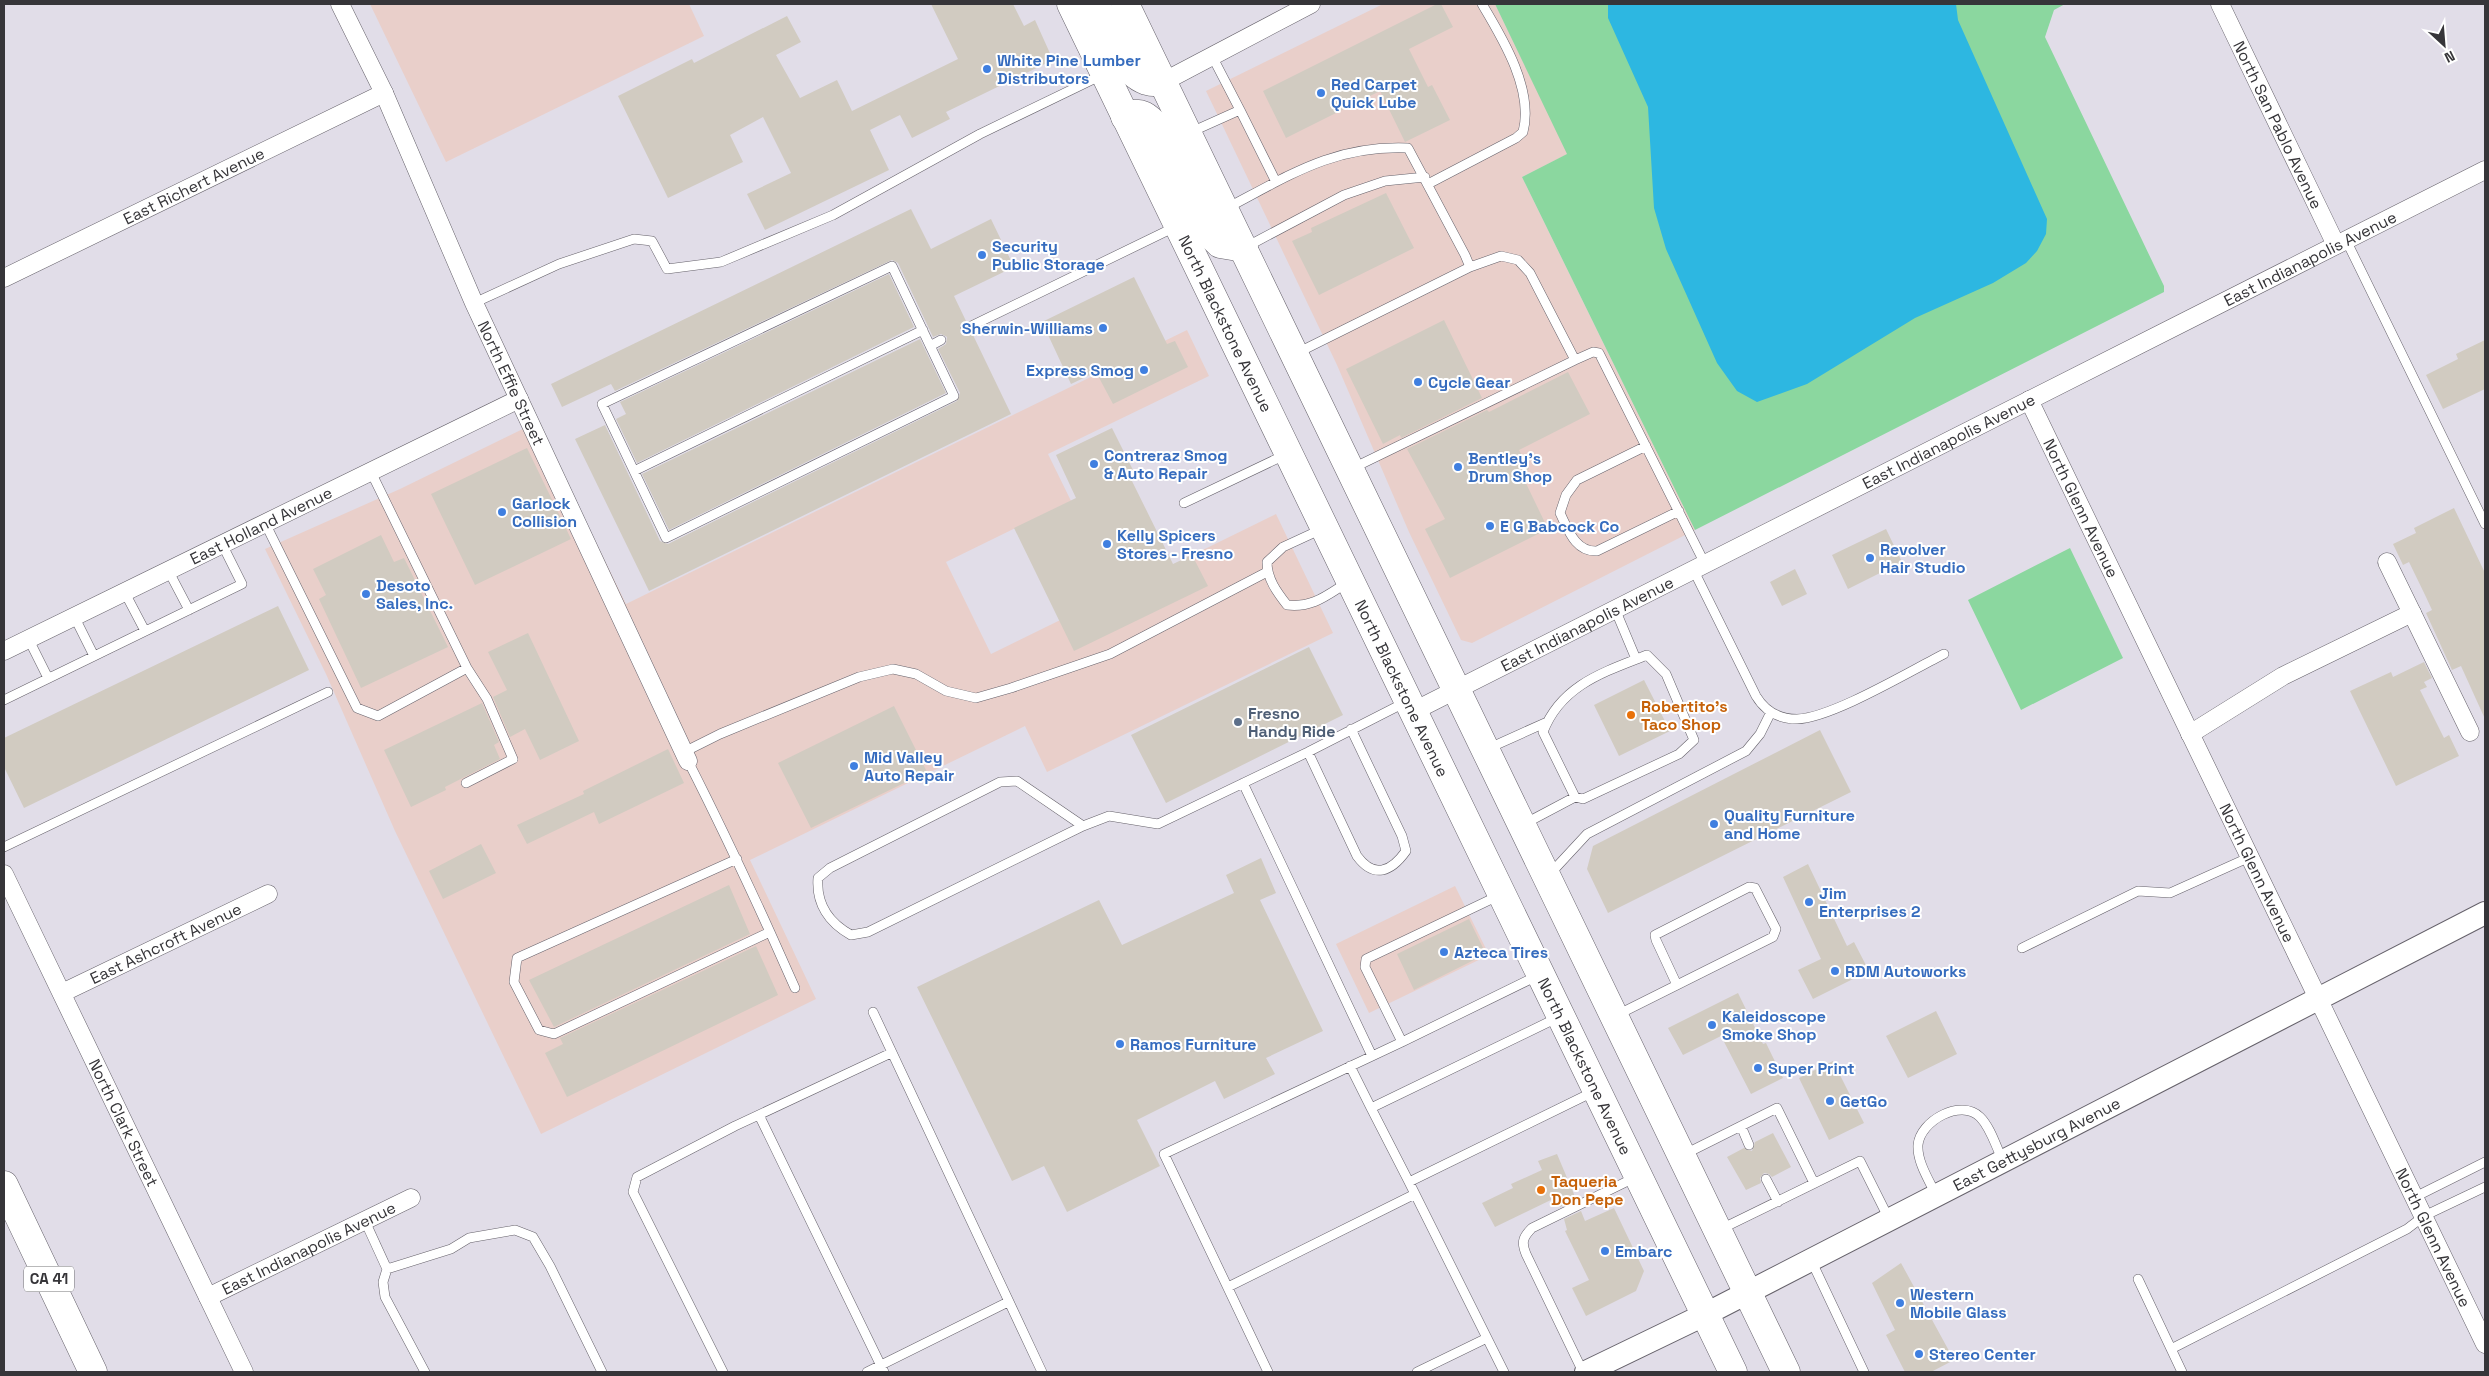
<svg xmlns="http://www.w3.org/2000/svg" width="2489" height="1376" font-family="'Space Grotesk',sans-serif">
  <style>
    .industrial { fill: #e9cfca }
    .green { fill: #8bd79f }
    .water { fill: #2db7e1 }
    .building { fill: #d1cbc1 }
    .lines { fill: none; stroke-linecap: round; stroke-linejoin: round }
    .service-casing { stroke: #65616a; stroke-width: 10 }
    .minor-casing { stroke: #65616a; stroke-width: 19 }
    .tertiary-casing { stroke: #65616a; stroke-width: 24 }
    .primary-casing { stroke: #65616a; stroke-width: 29 }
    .motorway-casing { stroke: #65616a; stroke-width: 29 }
    .service { stroke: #fff; stroke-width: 9 }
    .minor { stroke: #fff; stroke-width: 18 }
    .tertiary { stroke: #fff; stroke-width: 22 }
    .primary { stroke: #fff; stroke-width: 28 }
    .motorway { stroke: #fff; stroke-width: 28 }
    .shop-dot { fill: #3f7fe0; stroke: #fff; stroke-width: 2 }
    .food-dot { fill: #e8710a; stroke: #fff; stroke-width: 2 }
    .service-dot { fill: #5c6f8a; stroke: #fff; stroke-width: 2 }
    .labels { text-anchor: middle; stroke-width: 4; stroke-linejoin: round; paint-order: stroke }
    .shield { fill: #fff; stroke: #727274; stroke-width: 1 }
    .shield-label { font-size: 15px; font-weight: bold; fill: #363539 }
    .shop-label { font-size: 16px; font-weight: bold; fill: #366cbe; stroke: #fff; text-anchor: start }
    .street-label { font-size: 16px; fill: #363539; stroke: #fff }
    .food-label { font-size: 16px; font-weight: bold; fill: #c56008; stroke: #fff; text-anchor: start }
    .service-label { font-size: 16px; font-weight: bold; fill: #4e5e75; stroke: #fff; text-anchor: start }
  </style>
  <rect width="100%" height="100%" fill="#e1dde8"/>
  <path class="industrial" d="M370,4h319l15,32 -258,126z
    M1383,4h112l73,150 -46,23 173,353 -223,113 -11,-3 -52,-108 -72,-167 -131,-274z
    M1187,330l22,46 -161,78 23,47 -125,61 45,92 285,-140 57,119 -286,139 -22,-46 -275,134 66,139 -275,135 -146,-303 -69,-157 -61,-125 135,-60 137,-67 89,182z
    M1455,886l34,69 -120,58 -33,-69z"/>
  <path class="green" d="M1495,4h570l-11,6 -9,27 119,249v6l-469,238 -173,-353 45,-23z
    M2070,548l53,110 -102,52 -53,-110z"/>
  <path class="water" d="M1608,4h348l2,16 89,199 -1,15 -9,17 -11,12 -33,20 -78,35 -108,66 -50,18 -20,-11 -20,-28 -51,-114 -12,-41 -6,-101 -40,-89z"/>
  <path class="building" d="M931,4h82l11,22 11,-6 18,40 -107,52 4,7 -38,19 -12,-23 -30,15 19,40 -124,60 -18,-36 44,-21 -28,-56 -33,18 13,27 -75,36 -50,-102 74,-37 2,4 93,-47 14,26 -25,13 24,43 37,-18 15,31 106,-52z
    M1437,4h4l12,23 -44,22 19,38 4,-2 18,35 -45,22 -25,-51 -94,47 -23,-47z
    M1386,193l28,55 -95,47 -27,-54 20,-9 -1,-4z
    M911,209l20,40 60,-30 23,48 -60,29 12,25 -6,5v6l5,3 7,-2 39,81 -362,177 -74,-152 30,-14 55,116 8,3 289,-143 3,-8 -22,-44 8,-5 1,-7 -6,-3 -8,3 -35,-74 -6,-3 -277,131 -4,-7 -49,23 -11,-23z
    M889,274l25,53 -277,136 -21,-44 10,-5 -6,-12z
    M1134,277l33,67 8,-3 13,26 -75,37 -17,-32 -25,12 -29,-62z
    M1444,320l38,78 -81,40 -1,-3 -17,9 -37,-75z
    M920,339l26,54 -277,137 -27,-56z
    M2485,340v49l-42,20 -17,-34 32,-16 -2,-5z
    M1568,372l22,42 -71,36 10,19 -8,4 27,56 -98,49 -25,-49 20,-10 -38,-70 80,-39 2,2z
    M1112,428l21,42 -5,3 45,91 19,-9 16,31 -134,65 -60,-123 62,-30 -20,-43z
    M527,448l44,91 -96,46 -44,-91z
    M2454,508l31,65v146l-24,-53 -9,4 -26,-57 6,-3 -6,-13 -17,-35 -6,3 -10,-21 23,-11 -2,-5z
    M1886,529l16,33 -54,27 -16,-34z
    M381,535l13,27 10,-4 44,89 -87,41 -42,-89 7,-4 -13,-26z
    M1795,569l12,25 -25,12 -12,-24z
    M278,606l31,64 -285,138 -20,-41v-29z
    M528,633l51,108 -39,19 -15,-31 -15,8 -17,-40 14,-7 -19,-38z
    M1309,647l34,68 -177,88 -35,-68z
    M2424,662l8,16 -8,4 3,5 -7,3 24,48 5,-3 10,21 -63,30 -46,-95 41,-19 2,5z
    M1644,680l26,51 -51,25 -25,-51z
    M482,703l17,39 -5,3 6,14 -55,28 1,3 -35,17 -27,-57z
    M894,706l33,66 -116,56 -33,-65z
    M1820,730l31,62 -243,121 -21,-44 6,-23z
    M668,749l16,34 -85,41 -5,-12 -67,32 -10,-19 67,-31 -1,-3z
    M481,844l15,29 -53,26 -14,-28z
    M1261,858l15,35 -16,7 63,131 -57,27 9,16 -51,25 -9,-18 -78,39 23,46 -93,46 -23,-46 -32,15 -95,-194 182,-87 23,45 112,-52 -8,-18z
    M1808,864l39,82 7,-4 15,29 -56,28 -15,-29 23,-11 -38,-82z
    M729,885l21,49 -196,93 -25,-47z
    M1469,919l17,35 -72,36 -17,-36z
    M756,946l22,49 -211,102 -22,-44 18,-9 -3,-6z
    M1738,993l25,51 3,-1 17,35 -32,16 -30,-58 -38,19 -15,-27z
    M1936,1011l21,43 -49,24 -22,-42z
    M1833,1061l31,62 -35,17 -30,-62z
    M1773,1133l18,34 -19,10 -3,-3 -5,-1 -4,5 1,5 -15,7 -19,-33 17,-9 8,3 3,-9z
    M1557,1154l19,45 -16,8 -3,-10 -62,30 -13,-24 31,-15 -2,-4 31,-14 -4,-9z
    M1614,1208l30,63 -8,20 -50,25 -14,-28 17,-8 -24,-49 2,-1 -3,-11 17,-8 4,10z
    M1901,1263l53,97 -23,12h-26l-19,-37 9,-5 -23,-47z"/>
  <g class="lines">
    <g class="service-casing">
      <path id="service" d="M1212,56l28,54
        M1191,132l49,-22 36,72
        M1428,184l88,-46 7,-6c11,-42 -20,-93 -41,-128
        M1227,208c63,-33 107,-63 181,-60l57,107 5,12 -173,86
        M2346,240l139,284
        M1246,247l98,-52 41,-14 40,-4
        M892,266l62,130 -288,142 -64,-134z
        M474,303l85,-39 75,-25 18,2 15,28 54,-7 112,-47 147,-81 122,-59
        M965,329l210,-102
        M930,346l11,-6
        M1575,360l18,-8 6,1 106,211
        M1646,446l-69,34 -11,15 -6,18c8,16 15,39 37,38l82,-40
        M1353,468l222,-108 -45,-87 -12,-13 -17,-4 -31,11
        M634,471l289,-141
        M1184,503l103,-49
        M265,523l92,185 21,8 89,-48 -96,-196
        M1322,529l-39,18 -16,15c0,17 10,30 20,43 26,3 40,-10 61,-23
        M1693,569l63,127c9,15 22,23 41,23 35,-1 113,-48 147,-65
        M168,570l21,40
        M124,591l21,40
        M1615,609l21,50
        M74,616l20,40
        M28,638l20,40
        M4,700l238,-116 -20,-40
        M1487,749l60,-27
        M684,752l36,-18 139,-57 34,-8 23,5 30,17 30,7 35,-10 99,-34 157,-82
        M1308,752l49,104c17,23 34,16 49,-5l-4,-15 -51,-107
        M688,761c29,57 56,114 82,171l-216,102 -15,-4 -25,-48 3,-24 220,-99
        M466,783l47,-24 -26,-60 -20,-31
        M1243,783l129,273
        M1524,824l51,-27 8,2 96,-45 15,-14 -28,-66 -19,-19c-43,17 -86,30 -104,77l32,65
        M1083,826l-66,-45 -17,1 -170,86 -12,10c-2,26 11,45 33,57l17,-3 215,-106 26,-10 49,8 150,-72 98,-50
        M4,847l324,-155
        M1549,875l38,-41 159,-83 14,-17 11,-22
        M1500,895l-134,64 -1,8 37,75 137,-67
        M770,932l25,56
        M2022,948l116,-57 32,2 80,-36
        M873,1012l169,360
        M1617,1015l156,-78 3,-8 -21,-41 -6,-1 -94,48 1,5 21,45
        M1559,1017l-188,91 38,74 186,-91
        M1350,1066l21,42
        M759,1115l125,257
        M1741,1126l8,19
        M1685,1154l92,-46 37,75
        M1766,1179l12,23
        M1409,1182l95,190
        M1936,1195c-7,-15 -19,-33 -18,-50 2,-24 43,-47 62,-28 11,11 16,30 23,44
        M2415,1197l70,-35
        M365,1221l22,48 -4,13 2,15 40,75
        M1719,1230l141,-69 29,58
        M1811,1260l53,112
        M387,1269l64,-20 18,-11 46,-8 18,7 17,29 52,106
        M2138,1279l44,93
        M1228,1287l187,-93
        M2171,1349l236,-120 17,-13 61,-29
        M723,1372l-90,-180 4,-15 98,-51 156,-73
        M867,1372l141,-70
        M1268,1372l-104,-218 238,-112
        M1417,1372l70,-34
        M1583,1372l-57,-118c-5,-12 -3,-17 6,-26l104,-51"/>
    </g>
    <g class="minor-casing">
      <g id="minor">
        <path id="s1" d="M340,4l44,89 90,210 214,458"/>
        <path id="s2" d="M2220,4l116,241"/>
        <path d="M1163,82l148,-78"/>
        <path id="s3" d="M4,278l380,-185"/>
        <path id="s4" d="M2029,400l456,944"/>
        <path d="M2387,562l83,170"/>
        <path id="s5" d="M4,651l515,-252"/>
        <path id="s6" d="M1412,712l1073,-542"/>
        <path d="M2190,734l93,-58 129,-63"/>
        <path id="s7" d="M4,874l240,498"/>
        <path id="s8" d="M62,993l206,-99"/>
        <path id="s9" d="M208,1297l203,-99"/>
      </g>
    </g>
    <g class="tertiary-casing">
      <g id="tertiary">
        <path id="s10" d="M1586,1372l118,-57 781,-402"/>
      </g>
    </g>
    <g class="primary-casing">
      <g id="primary">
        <path id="s11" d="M1071,4l662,1368"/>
        <path d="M1095,4l36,67c11,10 18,12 32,11"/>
        <path d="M1125,4l661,1368"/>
        <path d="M1125,117c16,-8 23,0 34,12l49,103 12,12 24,4"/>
      </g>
    </g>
    <g class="motorway-casing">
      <path id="motorway" d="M4,1185l89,187"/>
    </g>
    <use href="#service" class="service"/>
    <use href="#minor" class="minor"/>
    <use href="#tertiary" class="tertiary"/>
    <use href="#primary" class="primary"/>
    <use href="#motorway" class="motorway"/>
  </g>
  <g class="shop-dot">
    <circle cx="987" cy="69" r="5"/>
    <circle cx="1321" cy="93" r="5"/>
    <circle cx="982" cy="255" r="5"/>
    <circle cx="1103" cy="328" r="5"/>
    <circle cx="1144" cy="370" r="5"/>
    <circle cx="1418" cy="382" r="5"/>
    <circle cx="1094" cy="464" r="5"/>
    <circle cx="1458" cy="467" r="5"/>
    <circle cx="502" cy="512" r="5"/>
    <circle cx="1490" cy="526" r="5"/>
    <circle cx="1107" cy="544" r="5"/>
    <circle cx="1870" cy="558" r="5"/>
    <circle cx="366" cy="594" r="5"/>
    <circle cx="854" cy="766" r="5"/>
    <circle cx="1714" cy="824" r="5"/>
    <circle cx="1809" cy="902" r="5"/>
    <circle cx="1444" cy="952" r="5"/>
    <circle cx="1835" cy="971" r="5"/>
    <circle cx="1712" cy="1025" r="5"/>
    <circle cx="1120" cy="1044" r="5"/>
    <circle cx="1758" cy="1068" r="5"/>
    <circle cx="1830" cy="1101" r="5"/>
    <circle cx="1605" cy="1251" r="5"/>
    <circle cx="1900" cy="1303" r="5"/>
    <circle cx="1919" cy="1354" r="5"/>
  </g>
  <g class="food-dot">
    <circle cx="1631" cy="715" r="5"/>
    <circle cx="1541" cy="1190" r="5"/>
  </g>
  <circle class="service-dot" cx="1238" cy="722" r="5"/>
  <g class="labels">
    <rect class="shield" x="24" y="1266.5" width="50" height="25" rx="4"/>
    <g class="shield-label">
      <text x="49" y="1284">CA 41</text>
    </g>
    <g class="shop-label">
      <text x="997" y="66">White Pine Lumber<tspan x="997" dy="18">Distributors</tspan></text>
      <text x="1331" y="90">Red Carpet<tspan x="1331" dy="18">Quick Lube</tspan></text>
      <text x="992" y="252">Security<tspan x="992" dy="18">Public Storage</tspan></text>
      <text x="1093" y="334" text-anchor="end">Sherwin-Williams</text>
      <text x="1134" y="376" text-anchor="end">Express Smog</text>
      <text x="1428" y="388">Cycle Gear</text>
      <text x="1104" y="461">Contreraz Smog<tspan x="1104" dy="18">&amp; Auto Repair</tspan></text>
      <text x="1468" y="464">Bentley's<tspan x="1468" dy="18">Drum Shop</tspan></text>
      <text x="512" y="509">Garlock<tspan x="512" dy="18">Collision</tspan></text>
      <text x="1500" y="532">E G Babcock Co</text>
      <text x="1117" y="541">Kelly Spicers<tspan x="1117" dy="18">Stores - Fresno</tspan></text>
      <text x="1880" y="555">Revolver<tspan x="1880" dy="18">Hair Studio</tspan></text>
      <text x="376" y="591">Desoto<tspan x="376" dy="18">Sales, Inc.</tspan></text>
      <text x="864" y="763">Mid Valley<tspan x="864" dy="18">Auto Repair</tspan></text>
      <text x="1724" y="821">Quality Furniture<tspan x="1724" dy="18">and Home</tspan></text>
      <text x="1819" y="899">Jim<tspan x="1819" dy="18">Enterprises 2</tspan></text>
      <text x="1454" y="958">Azteca Tires</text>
      <text x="1845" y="977">RDM Autoworks</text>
      <text x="1722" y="1022">Kaleidoscope<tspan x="1722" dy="18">Smoke Shop</tspan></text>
      <text x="1130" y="1050">Ramos Furniture</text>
      <text x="1768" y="1074">Super Print</text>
      <text x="1840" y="1107">GetGo</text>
      <text x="1615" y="1257">Embarc</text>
      <text x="1910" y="1300">Western<tspan x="1910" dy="18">Mobile Glass</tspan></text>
      <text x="1929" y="1360">Stereo Center</text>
    </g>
    <g class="street-label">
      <text dy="6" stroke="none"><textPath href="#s2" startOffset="134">North San Pablo Avenue</textPath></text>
      <text dy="6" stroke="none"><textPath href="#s3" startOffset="211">East Richert Avenue</textPath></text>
      <text dy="6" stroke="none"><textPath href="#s6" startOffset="1006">East Indianapolis Avenue</textPath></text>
      <text dy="6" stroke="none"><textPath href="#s11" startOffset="355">North Blackstone Avenue</textPath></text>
      <text dy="6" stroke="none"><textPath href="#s1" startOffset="416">North Effie Street</textPath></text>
      <text dy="6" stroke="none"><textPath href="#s6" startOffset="601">East Indianapolis Avenue</textPath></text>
      <text dy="6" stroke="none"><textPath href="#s4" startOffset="120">North Glenn Avenue</textPath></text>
      <text dy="6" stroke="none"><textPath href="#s5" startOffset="286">East Holland Avenue</textPath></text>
      <text dy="6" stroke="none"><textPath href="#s6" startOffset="196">East Indianapolis Avenue</textPath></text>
      <text dy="6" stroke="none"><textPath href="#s11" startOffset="760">North Blackstone Avenue</textPath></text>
      <text dy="6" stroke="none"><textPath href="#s4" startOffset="525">North Glenn Avenue</textPath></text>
      <text dy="6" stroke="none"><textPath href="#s8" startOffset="115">East Ashcroft Avenue</textPath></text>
      <text dy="6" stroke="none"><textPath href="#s11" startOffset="1180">North Blackstone Avenue</textPath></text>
      <text dy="6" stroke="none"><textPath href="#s7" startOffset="276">North Clark Street</textPath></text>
      <text dy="6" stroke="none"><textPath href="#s10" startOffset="505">East Gettysburg Avenue</textPath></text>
      <text dy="6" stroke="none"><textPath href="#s4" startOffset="930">North Glenn Avenue</textPath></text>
      <text dy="6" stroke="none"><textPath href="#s9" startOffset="112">East Indianapolis Avenue</textPath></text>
    </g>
    <g class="food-label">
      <text x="1641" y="712">Robertito's<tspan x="1641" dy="18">Taco Shop</tspan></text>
      <text x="1551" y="1187">Taqueria<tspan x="1551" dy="18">Don Pepe</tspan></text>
    </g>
    <g class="service-label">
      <text x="1248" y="719">Fresno<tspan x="1248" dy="18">Handy Ride</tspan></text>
    </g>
  </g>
  <rect width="2489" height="1376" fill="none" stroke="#363539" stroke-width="10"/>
  <g transform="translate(2444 45) rotate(154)" stroke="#ffffff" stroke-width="4" paint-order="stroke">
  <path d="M0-4L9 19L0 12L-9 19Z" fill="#363539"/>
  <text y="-8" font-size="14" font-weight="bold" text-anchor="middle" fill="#363539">N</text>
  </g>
</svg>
